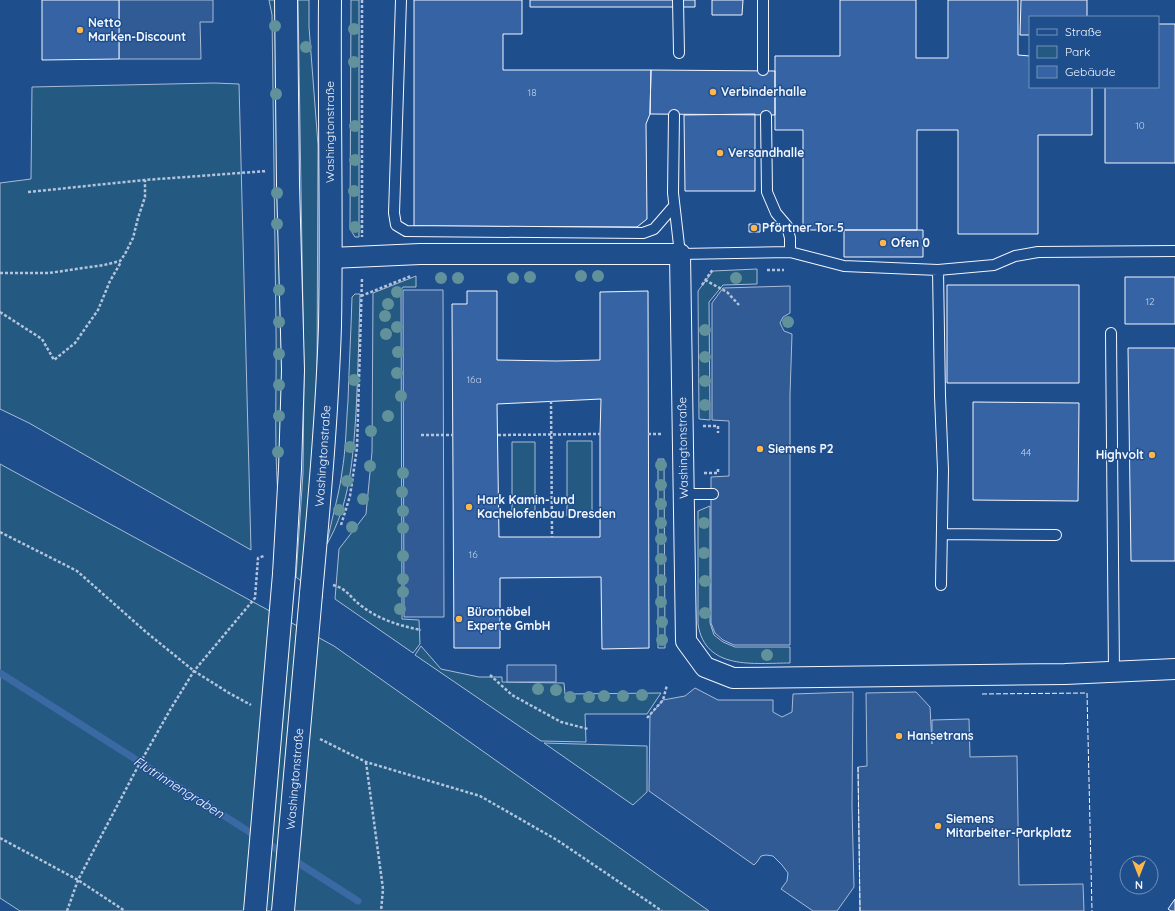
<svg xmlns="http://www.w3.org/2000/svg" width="1175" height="911" font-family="Quicksand,sans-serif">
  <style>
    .green { fill: #245a82; stroke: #a8bbd7 }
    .parking { fill: #305b95; stroke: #a8bbd7 }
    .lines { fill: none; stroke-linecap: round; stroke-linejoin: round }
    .stream { stroke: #3b69a3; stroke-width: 7 }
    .building { fill: #3563a3; stroke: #f2f6ff; fill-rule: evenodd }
    .service-casing { stroke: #f2f6ff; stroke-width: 12 }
    .minor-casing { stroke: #f2f6ff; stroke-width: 22 }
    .secondary-casing { stroke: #f2f6ff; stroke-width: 24 }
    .path { stroke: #b3c4dc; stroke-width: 2.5; stroke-dasharray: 3 2; stroke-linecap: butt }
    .service { stroke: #1f4e8c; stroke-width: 10 }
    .minor { stroke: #1f4e8c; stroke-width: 20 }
    .secondary { stroke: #1f4e8c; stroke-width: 22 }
    .secondary-bridge-casing { stroke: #f2f6ff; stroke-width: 24; stroke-linecap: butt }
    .secondary-bridge { stroke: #1f4e8c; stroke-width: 22 }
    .fence { stroke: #f2f6ff; stroke-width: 1; stroke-dasharray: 5 2; stroke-linecap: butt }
    .tree { fill: #61919a }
    .poi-dot { fill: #ffb74d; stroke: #1f4e8c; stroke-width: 1.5 }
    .labels { text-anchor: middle; stroke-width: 3; stroke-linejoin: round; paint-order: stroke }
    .number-label { font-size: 10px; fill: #c3d1e8 }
    .poi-label { font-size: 12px; font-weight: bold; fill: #f2f6ff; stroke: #1f4e8c; text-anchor: start }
    .street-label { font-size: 12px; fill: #f2f6ff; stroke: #1f4e8c }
    .water-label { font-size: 13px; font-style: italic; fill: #f2f6ff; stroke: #1f4e8c }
  </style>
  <rect width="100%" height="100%" fill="#1f4e8c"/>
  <path class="green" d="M269,0h7l7,338 -3,180c-7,-63 -3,-127 -4,-191 -1,-104 -3,-208 -4,-312z
    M298,0h11v27l9,118 -1,232 -6,96 -10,108 -5,-4 7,-104 1,-96z
    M351,0h8v237h-4l-5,-8z
    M214,83l25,1 12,466 -222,-127 -29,-14v-226l31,-4 1,-92z
    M757,269v15l-34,1 -14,17 1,118 -11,-1 -1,-128 15,-20z
    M416,276v11h-13l-2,3 1,329 17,1 1,24 -7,9 -78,-54 4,-50 27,-35 6,-62 1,-159z
    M355,294h5c-1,39 -2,79 -4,119 -3,45 -6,91 -29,131 4,-24 12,-48 15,-72 4,-23 4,-47 6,-71 1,-34 3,-69 4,-104z
    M567,441h25v75h-25z
    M512,442h23v73l-23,-1z
    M658,459h6l1,189h-7z
    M0,464l334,182 375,265h-689l-20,-13z
    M710,506v117l4,12 9,7 12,5h55v16c-35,0 -85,8 -92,-39v-113z
    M421,646l20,23 38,8h23v5l62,1 1,11 96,-1 -14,21h-62l1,28 -45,-1 -126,-86z
    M544,743l103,3v46l-14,13z"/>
  <path class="parking" d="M119,0h94v22h-13l1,37h-82z
    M790,286v27l-7,4 -3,6 4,8 8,3 -2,61v250h-56l-11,-5 -8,-7 -4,-10v-146l18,-1v-55l-17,-1v-117l11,-15z
    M403,290h40l1,327h-40z
    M507,665h49v17h-49z
    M695,688l23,12h55v12l9,5 10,-5 1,-18 60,-2 -1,115 2,80 -17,24h-24l-32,-22 6,-8 1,-8 -6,-8 -9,-9 -7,-1 -5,1 -4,6 -3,3 -105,-74 1,-76 13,-15 22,-4z
    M916,692l14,15 2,37v-24l37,-1 1,38 47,-1 2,129 64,-1 1,27h-224l-2,-144 9,-1 -1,-73z"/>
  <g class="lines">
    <path class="stream" d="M0,673l358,228"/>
  </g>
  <path class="building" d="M42,0h77v59l-77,1z
    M414,0h108v34h-19v36h148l-1,44 -4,10 1,95 -10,8 -223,-1z
    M530,0h165v7h-165z
    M712,0h31l-1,15h-30z
    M840,0h76v58h32v-58h70v55l12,1v31h62v48h-54v99h-80v-104h-41v100h-114v-100h-28v-74h65z
    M1021,0h66v17h-57v18h-10z
    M1158,24h17v139h-70v-76h53z
    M651,70l124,1v44l-125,-1z
    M755,114v77h-70l-1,-76z
    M749,224h11v8h-11z
    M844,230h79v27h-79z
    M1125,277h50v47h-50z
    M947,285h132v98h-132z
    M467,291h30v69l59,1 44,-1v-68l48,-1 1,357 -47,1 -1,-72 -101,1v70h-46l-2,-344h15zM601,399l-1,35v103h-101l-2,-133z
    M1128,348h47v213h-44z
    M973,402l106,1 -1,98 -105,-1z
    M1175,899v12h-4l-3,-2z"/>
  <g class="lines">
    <g class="service-casing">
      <path id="service" d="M401,0l-7,213 2,12 10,6 237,2 11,-4 20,-23
        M678,0l1,53
        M763,0v70
        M674,115l-1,78 7,61 110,-2 54,14 94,4 56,-5 21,-9 23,-4 137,-1
        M766,116l1,76 9,21 11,13 3,12v14
        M938,270l2,126 3,74 -2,115
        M1111,333l3,339
        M684,494h29
        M942,534l114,1"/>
    </g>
    <g class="minor-casing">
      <path id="minor" d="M331,258l89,-4h260l6,387 19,26 28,11 332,-4 110,-5"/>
    </g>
    <g class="secondary-casing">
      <path id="secondary" d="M284,574l6,-105 3,-99 -5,-186 -2,-184
        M311,594c8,-89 16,-178 19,-268 2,-109 -1,-217 0,-326"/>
    </g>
    <path class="path" d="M362,0v237
      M28,192l117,-12 122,-9
      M767,270h17
      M0,273h49l55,-8 16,-4 5,-7 8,-16 5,-20 7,-21v-17
      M705,280l22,12 12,13
      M702,285l11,-16
      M361,296l50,-20
      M0,312l42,27 12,21 21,-17 23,-33 12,-29 11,-19
      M551,401l1,136
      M703,426h15v7
      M648,434h14
      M421,435h32
      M498,435l102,-1
      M704,473h14v-4
      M341,525l9,-29 7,-48 5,-170
      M0,532l77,39 69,61 48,39 35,22 22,12
      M333,585c15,4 18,14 30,22 17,13 38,19 58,23
      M490,675l22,20 49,27 27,7
      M647,718l16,-18 4,-15
      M320,739l46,23 114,34 77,44 105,71
      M366,762l17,127 -2,22
      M0,838l78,42 47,31
      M67,911l11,-31 57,-108 35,-62 24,-39 61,-73 3,-40 6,-2"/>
    <use href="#service" class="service"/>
    <use href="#minor" class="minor"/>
    <use href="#secondary" class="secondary"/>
    <g class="secondary-bridge-casing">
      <path id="secondary-bridge" d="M255,911l29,-337
        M283,911l28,-317"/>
    </g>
    <use href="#secondary-bridge" class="secondary-bridge"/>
    <path class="fence" d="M982,694l105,-1 5,218
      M858,767l2,144"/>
  </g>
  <g class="tree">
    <circle cx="275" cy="26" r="6"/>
    <circle cx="354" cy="29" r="6"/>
    <circle cx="306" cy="47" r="6"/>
    <circle cx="354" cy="62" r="6"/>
    <circle cx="276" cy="94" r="6"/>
    <circle cx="355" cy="126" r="6"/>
    <circle cx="355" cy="160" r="6"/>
    <circle cx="354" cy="191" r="6"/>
    <circle cx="277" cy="193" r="6"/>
    <circle cx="277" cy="224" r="6"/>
    <circle cx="355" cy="227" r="6"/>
    <circle cx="581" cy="276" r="6"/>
    <circle cx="598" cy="276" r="6"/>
    <circle cx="530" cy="277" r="6"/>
    <circle cx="441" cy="278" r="6"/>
    <circle cx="458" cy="278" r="6"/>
    <circle cx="513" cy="278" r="6"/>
    <circle cx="736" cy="278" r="6"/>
    <circle cx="279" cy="290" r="6"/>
    <circle cx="397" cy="292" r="6"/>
    <circle cx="388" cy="304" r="6"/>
    <circle cx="385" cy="316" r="6"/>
    <circle cx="279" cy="322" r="6"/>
    <circle cx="788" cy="322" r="6"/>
    <circle cx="397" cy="327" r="6"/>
    <circle cx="705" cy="330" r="6"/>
    <circle cx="386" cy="334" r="6"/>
    <circle cx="398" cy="352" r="6"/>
    <circle cx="279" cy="354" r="6"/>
    <circle cx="705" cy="357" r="6"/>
    <circle cx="397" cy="373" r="6"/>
    <circle cx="354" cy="380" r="6"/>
    <circle cx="705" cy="381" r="6"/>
    <circle cx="279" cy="385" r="6"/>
    <circle cx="401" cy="396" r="6"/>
    <circle cx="705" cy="405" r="6"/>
    <circle cx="279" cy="416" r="6"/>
    <circle cx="388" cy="416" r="6"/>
    <circle cx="371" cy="431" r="6"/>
    <circle cx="350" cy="447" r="6"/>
    <circle cx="278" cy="452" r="6"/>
    <circle cx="661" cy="465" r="6"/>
    <circle cx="370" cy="466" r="6"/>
    <circle cx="403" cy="473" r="6"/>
    <circle cx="347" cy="481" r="6"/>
    <circle cx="661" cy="485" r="6"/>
    <circle cx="402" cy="492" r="6"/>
    <circle cx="363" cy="499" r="6"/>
    <circle cx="661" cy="504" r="6"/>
    <circle cx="339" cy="510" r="6"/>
    <circle cx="403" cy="511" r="6"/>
    <circle cx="661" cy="523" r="6"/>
    <circle cx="704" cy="523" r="6"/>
    <circle cx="352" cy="527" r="6"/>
    <circle cx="403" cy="528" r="6"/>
    <circle cx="661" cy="539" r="6"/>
    <circle cx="704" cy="553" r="6"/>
    <circle cx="403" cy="556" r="6"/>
    <circle cx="661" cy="559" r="6"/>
    <circle cx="403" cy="579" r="6"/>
    <circle cx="661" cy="580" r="6"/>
    <circle cx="705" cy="581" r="6"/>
    <circle cx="403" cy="592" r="6"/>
    <circle cx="661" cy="602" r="6"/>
    <circle cx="400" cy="609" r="6"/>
    <circle cx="705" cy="613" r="6"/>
    <circle cx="662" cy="622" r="6"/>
    <circle cx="662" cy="640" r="6"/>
    <circle cx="767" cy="655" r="6"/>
    <circle cx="538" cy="689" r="6"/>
    <circle cx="556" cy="690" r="6"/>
    <circle cx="642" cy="695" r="6"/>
    <circle cx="604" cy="696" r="6"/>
    <circle cx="623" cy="696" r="6"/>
    <circle cx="570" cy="697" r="6"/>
    <circle cx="589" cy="697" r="6"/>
  </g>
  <g class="poi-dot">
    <circle cx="80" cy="30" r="4"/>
    <circle cx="713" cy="92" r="4"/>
    <circle cx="720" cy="153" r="4"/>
    <circle cx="754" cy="228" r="4"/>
    <circle cx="883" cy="243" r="4"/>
    <circle cx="760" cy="449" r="4"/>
    <circle cx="1152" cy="455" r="4"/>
    <circle cx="469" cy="507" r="4"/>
    <circle cx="459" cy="619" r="4"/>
    <circle cx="899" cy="736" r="4"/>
    <circle cx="938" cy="826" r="4"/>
  </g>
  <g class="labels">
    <g class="number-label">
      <text x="532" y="96">18</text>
      <text x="1140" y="129">10</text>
      <text x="1150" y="305">12</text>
      <text x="474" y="383">16a</text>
      <text x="1026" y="456">44</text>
      <text x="473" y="558">16</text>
    </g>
    <g class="poi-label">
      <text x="88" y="27">Netto<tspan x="88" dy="14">Marken-Discount</tspan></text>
      <text x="721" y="96">Verbinderhalle</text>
      <text x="728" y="157">Versandhalle</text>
      <text x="762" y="232">Pförtner Tor 5</text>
      <text x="891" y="247">Ofen 0</text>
      <text x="768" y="453">Siemens P2</text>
      <text x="1144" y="459" text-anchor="end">Highvolt</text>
      <text x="477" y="504">Hark Kamin- und<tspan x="477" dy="14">Kachelofenbau Dresden</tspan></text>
      <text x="467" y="616">Büromöbel<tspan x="467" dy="14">Experte GmbH</tspan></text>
      <text x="907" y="740">Hansetrans</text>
      <text x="946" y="823">Siemens<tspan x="946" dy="14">Mitarbeiter-Parkplatz</tspan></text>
    </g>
    <g class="street-label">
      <text transform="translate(330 132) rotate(-90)" y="4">Washingtonstraße</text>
      <text transform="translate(683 448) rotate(-91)" y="4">Washingtonstraße</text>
      <text transform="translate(323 456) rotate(-86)" y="4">Washingtonstraße</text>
      <text transform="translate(295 779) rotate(-85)" y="4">Washingtonstraße</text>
    </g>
    <g class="water-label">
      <text transform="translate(179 787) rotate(32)" y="5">Flutrinnengraben</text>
    </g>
  </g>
  <rect x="1029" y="16" width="130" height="72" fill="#1f4e8c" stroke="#7391ba"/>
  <rect x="1037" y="29" width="20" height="6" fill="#1f4e8c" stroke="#7391ba"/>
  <text x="1065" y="36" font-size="12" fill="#f2f6ff">Straße</text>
  <rect x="1037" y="46" width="20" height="12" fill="#245a82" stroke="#7391ba"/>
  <text x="1065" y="56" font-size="12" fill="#f2f6ff">Park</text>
  <rect x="1037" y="66" width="20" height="12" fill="#3563a3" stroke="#7391ba"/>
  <text x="1065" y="76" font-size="12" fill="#f2f6ff">Gebäude</text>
  <g transform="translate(1139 875) rotate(180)"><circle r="19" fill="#1f4e8c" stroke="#7391ba"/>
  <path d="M0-3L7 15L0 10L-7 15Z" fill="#ffb74d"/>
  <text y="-6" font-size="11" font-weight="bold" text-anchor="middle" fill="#f2f6ff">N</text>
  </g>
</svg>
